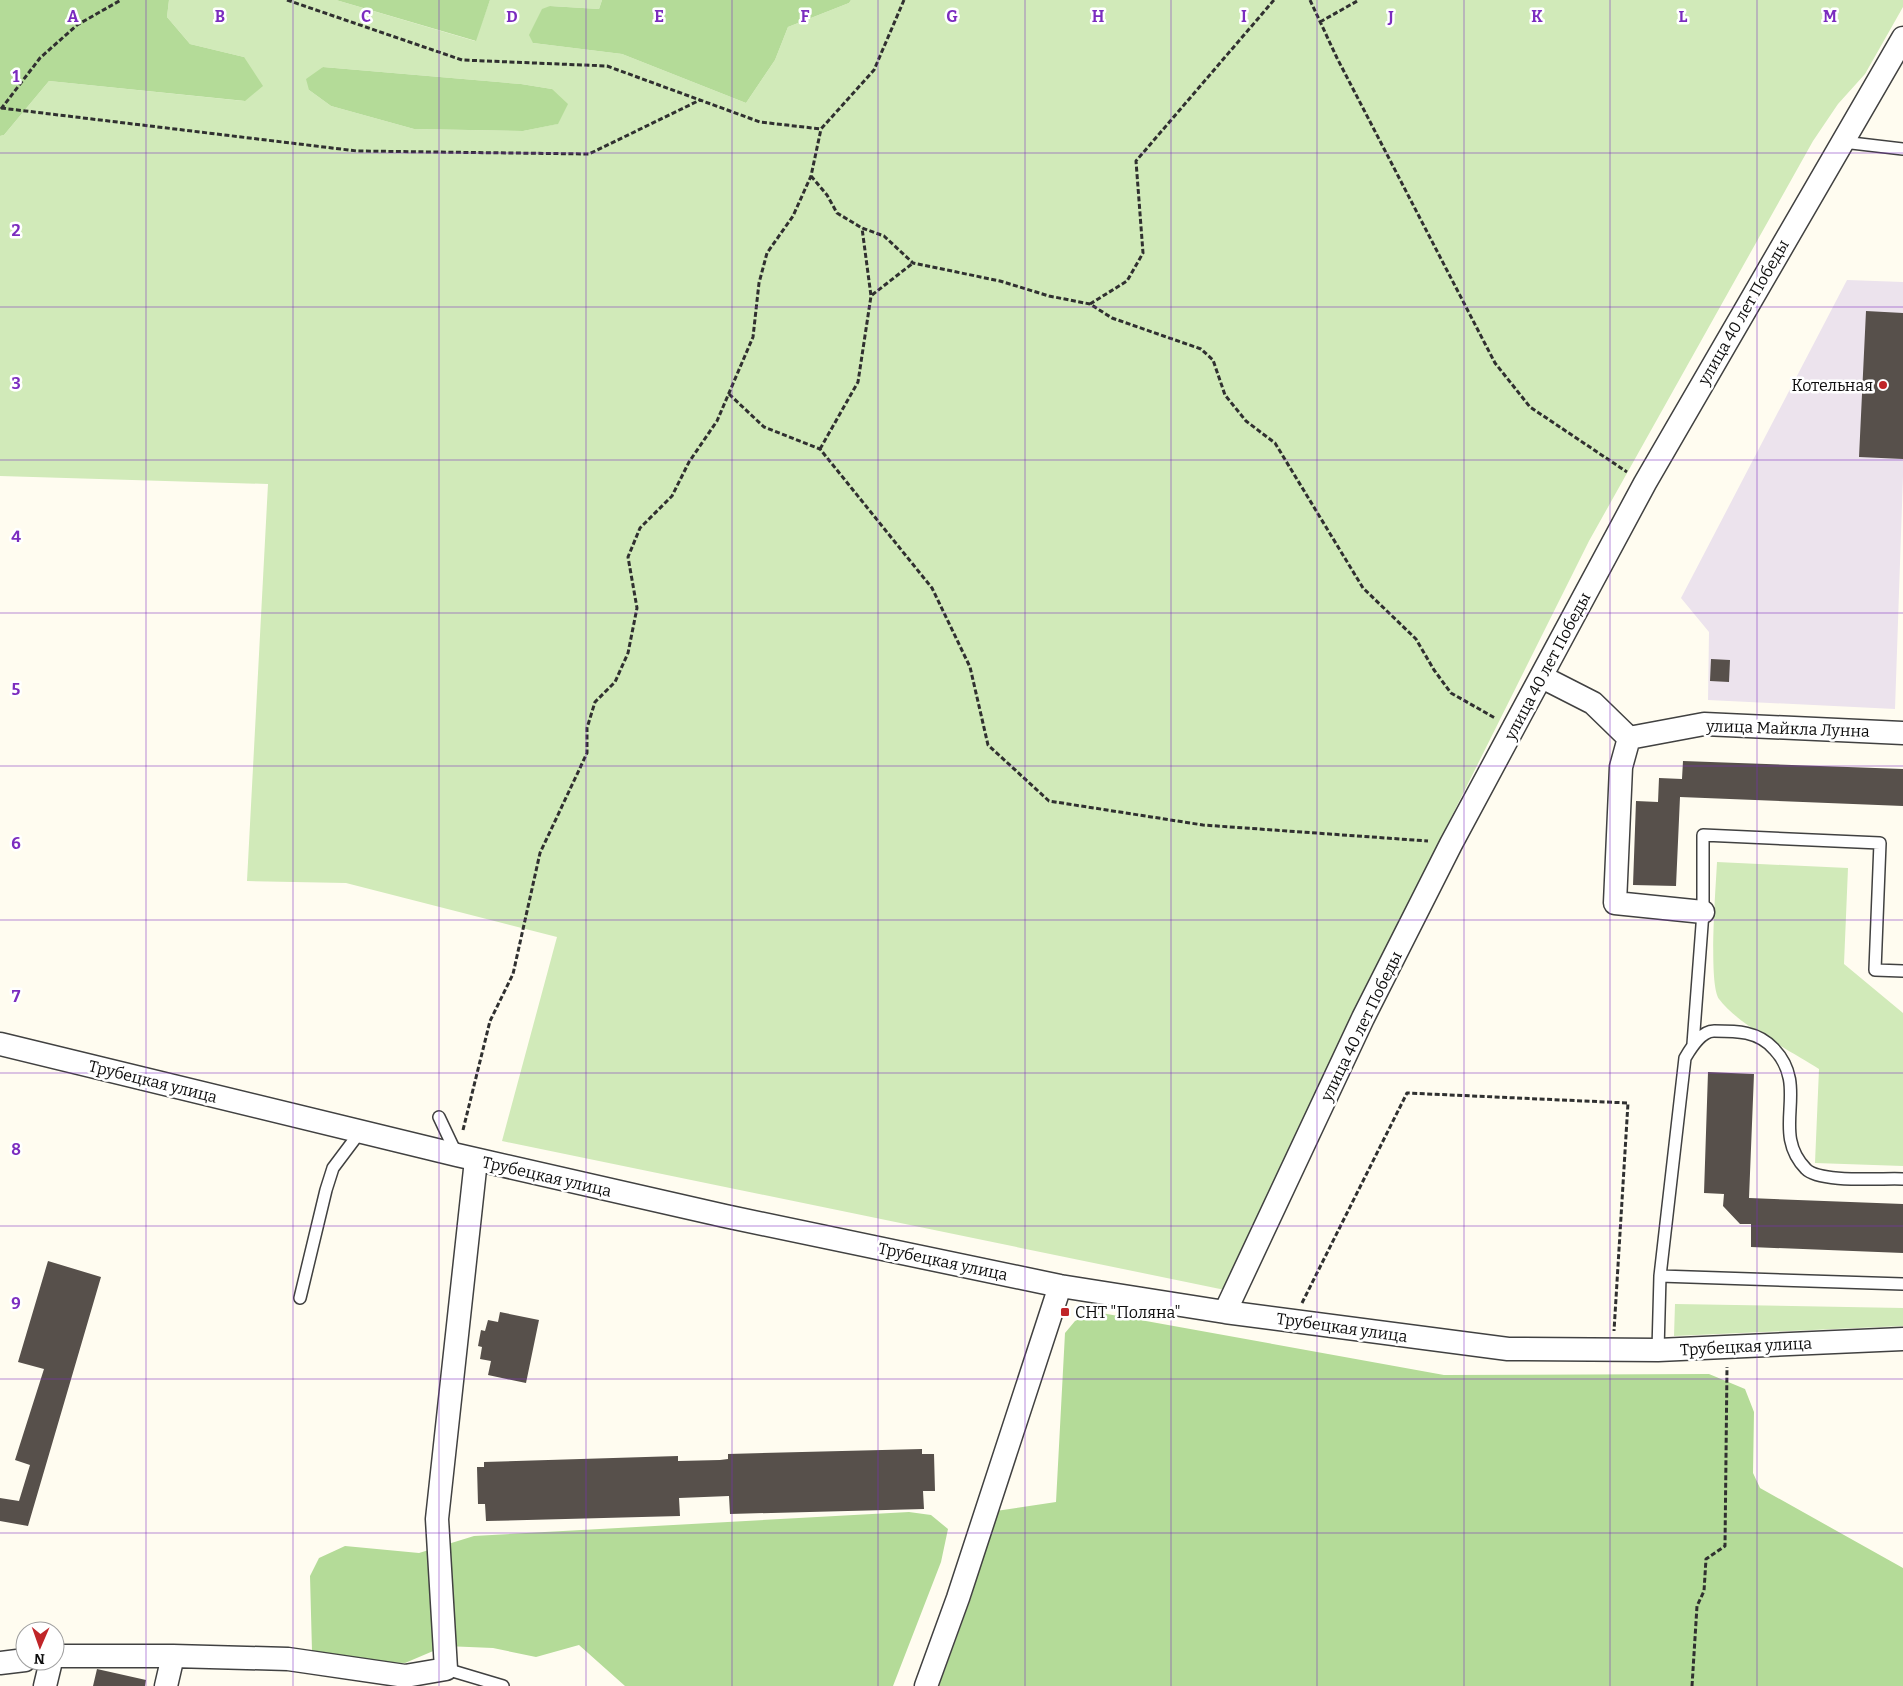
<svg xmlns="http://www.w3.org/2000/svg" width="1903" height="1686" font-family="Bitter,serif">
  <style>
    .industrial { fill: #ece3ed }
    .green { fill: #d1eab9; fill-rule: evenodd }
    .forest { fill: #b4db98 }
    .building { fill: #57504b }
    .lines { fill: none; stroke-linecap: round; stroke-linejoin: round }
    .service-casing { stroke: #414141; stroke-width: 14 }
    .minor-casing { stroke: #414141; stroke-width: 25 }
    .path { stroke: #303030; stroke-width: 3; stroke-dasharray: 5 2.5; stroke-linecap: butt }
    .service { stroke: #fff; stroke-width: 11 }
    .minor { stroke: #fff; stroke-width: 22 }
    .grid { fill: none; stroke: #7b2cbf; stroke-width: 1; stroke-opacity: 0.55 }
    .poi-dot { fill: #c02528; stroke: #fff; stroke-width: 2 }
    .labels { text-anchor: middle; stroke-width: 5; stroke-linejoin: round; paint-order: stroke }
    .street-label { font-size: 16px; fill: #0e0e0e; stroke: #fff }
    .poi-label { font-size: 16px; fill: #0e0e0e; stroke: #fff; text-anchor: end }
    .grid-label { font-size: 16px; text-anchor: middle; font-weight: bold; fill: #7b2cbf; stroke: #fff; stroke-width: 5; stroke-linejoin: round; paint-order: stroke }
  </style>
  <rect width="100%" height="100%" fill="#fffcf0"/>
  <path class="industrial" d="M1847,280l56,2v194l-8,233 -187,-9 1,-68 -28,-34z"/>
  <path class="green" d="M169,0h167l139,41 15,-41h112l-3,9 -49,-3 -17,37 89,11 124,49 29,-43 13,-33 61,-24 2,-3h1052v7l-38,67 -27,30 -25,37 -224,400 -189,379 -175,370 -723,-149 55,-204 -211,-54 -99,-2 21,-397 -268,-8v-340l4,-1 45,-54 195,20v-44l-54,-13 -23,-27zM323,67l198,17 31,5 5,35 -34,7 -109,-2 -83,-23 -22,-16z
    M1717,862l131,6 -4,96 59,49v153l-88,-3 4,-94c-28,-18 -81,-44 -100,-70 -11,-16 -3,-113 -2,-137z
    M1675,1304l228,4v18l-229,10z"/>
  <path class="forest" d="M0,0h169l-2,17 23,27 54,13 19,29 -18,15 -196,-20 -45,54 -4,1z
    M336,0h154l-14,41z
    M602,0h249l-2,3 -61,24 -13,33 -29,43 -124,-49 -89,-11 -4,-8 13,-26 8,-3 49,3z
    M323,67l198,17 31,5 16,15 -10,20 -35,7 -109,-2 -83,-23 -22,-16 -3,-11z
    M1096,1312l348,63 265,-1 36,15 9,23 -1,61 7,15 143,80v118h-964l32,-88 25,-87 60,-9 9,-169 10,-12z
    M909,1512l22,3 17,14 -7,33 -48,124h-268l-46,-41 -43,12 -43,-9 -48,-2 -40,17 -80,-3 -13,-9 -2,-75 9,-18 26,-12 74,7 55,-17z"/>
  <path class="building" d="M1866,311l37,2v146l-44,-2z
    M1711,659l19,1 -1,22 -19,-1z
    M1683,761l220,8v37l-223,-9 -4,89 -43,-1 3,-84 22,1 1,-24 23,1z
    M1708,1072l46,2 -5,124 154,6v49l-152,-6v-23h-11l-17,-18 1,-12 -20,-1z
    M48,1261l53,16 -73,249 -28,-5v-23l19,3 11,-36 -15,-5 29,-91 -26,-7z
    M500,1312l39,8 -13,63 -38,-8 3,-14 -11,-2 2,-12 -4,-1 3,-16 4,1 3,-11 10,2z
    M922,1449v5h12l1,37h-12l1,18 -194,5 -1,-18 -50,2 1,18 -194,5 -1,-17h-7l-1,-37h7v-5l194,-6v5l42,-1 8,-1v-5z
    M97,1669l49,11 -1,6h-52z"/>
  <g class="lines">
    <g class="service-casing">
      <path id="service" d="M1843,142l60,7
        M1693,1044l10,-132v-77l177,8 -5,127 28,1
        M439,1117l18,38
        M1660,1276l243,8
        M300,1298l26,-108 7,-22 27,-36
        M1658,1350l2,-74 25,-218c6,-10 16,-27 29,-27 23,0 44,0 60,18 37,39 -5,82 32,120 13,14 76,9 97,10
        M446,1669l57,17"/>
    </g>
    <g class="minor-casing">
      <path id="minor" d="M1542,677l51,26 36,35
        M1703,912l-88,-9 6,-136 8,-29 75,-14 199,9
        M0,1044l457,111 268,61 335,70 165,26 283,37 150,1 245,-11
        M1225,1312l138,-294 88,-174 194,-361 258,-445
        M55,1656h118l115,3 117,17 41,-7 -9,-150 39,-359
        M0,1663l25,-3
        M45,1686l6,-25
        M166,1686l7,-30
        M926,1686l32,-88 102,-312"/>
    </g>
    <path class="path" d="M287,0l175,60 145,6 153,56 61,7 53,-59 30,-70
      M1310,0l27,58 158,305 35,44 97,65
      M1320,22l39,-22
      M1,108l356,43 232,3 111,-54
      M1,109l39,-51 37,-33 44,-25
      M811,176l16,19 10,18 25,15 22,8 29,27 87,18 49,15 41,8 22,14 89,31 12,11 12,35 21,26 29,22 88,145 53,51 18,31 17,23 44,25
      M872,295l41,-32
      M1090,304l37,-23 16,-28 -7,-92 138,-161
      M729,394l35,33 56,22 112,139 38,79 18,78 61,56 154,24 225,16
      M820,449l38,-67 13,-86 -9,-68
      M463,1130l27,-109 23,-47 27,-121 47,-100v-25l8,-26 20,-20 13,-29 9,-45 -9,-51 12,-29 32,-32 17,-34 28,-41 36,-84 6,-54 8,-30 26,-37 18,-40 10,-47
      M1302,1303l105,-210 221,10 -14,228
      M1692,1686l5,-80 7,-15 2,-32 19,-13 2,-179"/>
    <use href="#service" class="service"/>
    <use href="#minor" class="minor"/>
  </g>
  <path class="grid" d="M146,0v1686M293,0v1686M439,0v1686M586,0v1686M732,0v1686M878,0v1686M1025,0v1686M1171,0v1686M1317,0v1686M1464,0v1686M1610,0v1686M1757,0v1686M0,153h1903M0,307h1903M0,460h1903M0,613h1903M0,766h1903M0,920h1903M0,1073h1903M0,1226h1903M0,1379h1903M0,1533h1903"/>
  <g class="poi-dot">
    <circle cx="1883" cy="385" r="5"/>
    <rect x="1060" y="1307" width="10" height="10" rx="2.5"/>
  </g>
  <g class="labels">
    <g class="street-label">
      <text transform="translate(1743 312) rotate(-60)" y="6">улица 40 лет Победы</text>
      <text transform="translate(1547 666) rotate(-62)" y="6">улица 40 лет Победы</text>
      <text transform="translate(1788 728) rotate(2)" y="6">улица Майкла Лунна</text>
      <text transform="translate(1361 1026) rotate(-64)" y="6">улица 40 лет Победы</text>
      <text transform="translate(153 1081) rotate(14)" y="6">Трубецкая улица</text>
      <text transform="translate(547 1176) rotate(13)" y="6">Трубецкая улица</text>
      <text transform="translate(943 1261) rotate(12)" y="6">Трубецкая улица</text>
      <text transform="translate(1342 1327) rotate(8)" y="6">Трубецкая улица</text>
      <text transform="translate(1746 1346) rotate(-3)" y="6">Трубецкая улица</text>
    </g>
    <g class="poi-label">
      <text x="1873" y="391">Котельная</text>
      <text x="1075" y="1318" text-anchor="start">СНТ "Поляна"</text>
    </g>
  </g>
  <g class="grid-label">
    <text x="73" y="22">A</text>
    <text x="220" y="22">B</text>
    <text x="366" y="22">C</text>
    <text x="512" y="22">D</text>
    <text x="659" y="22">E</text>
    <text x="805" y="22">F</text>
    <text x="952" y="22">G</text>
    <text x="1098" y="22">H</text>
    <text x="1244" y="22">I</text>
    <text x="1391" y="22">J</text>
    <text x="1537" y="22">K</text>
    <text x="1683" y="22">L</text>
    <text x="1830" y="22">M</text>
    <text x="16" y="82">1</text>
    <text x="16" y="236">2</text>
    <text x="16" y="389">3</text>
    <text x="16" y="542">4</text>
    <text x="16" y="695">5</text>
    <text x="16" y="849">6</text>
    <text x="16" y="1002">7</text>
    <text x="16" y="1155">8</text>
    <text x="16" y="1309">9</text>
  </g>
  <g transform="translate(40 1646) rotate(182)"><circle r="24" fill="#ffffff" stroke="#9f9f9f"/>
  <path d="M0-4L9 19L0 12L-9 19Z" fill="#c02528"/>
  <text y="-8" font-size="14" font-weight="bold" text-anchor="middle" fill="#0e0e0e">N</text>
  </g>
</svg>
